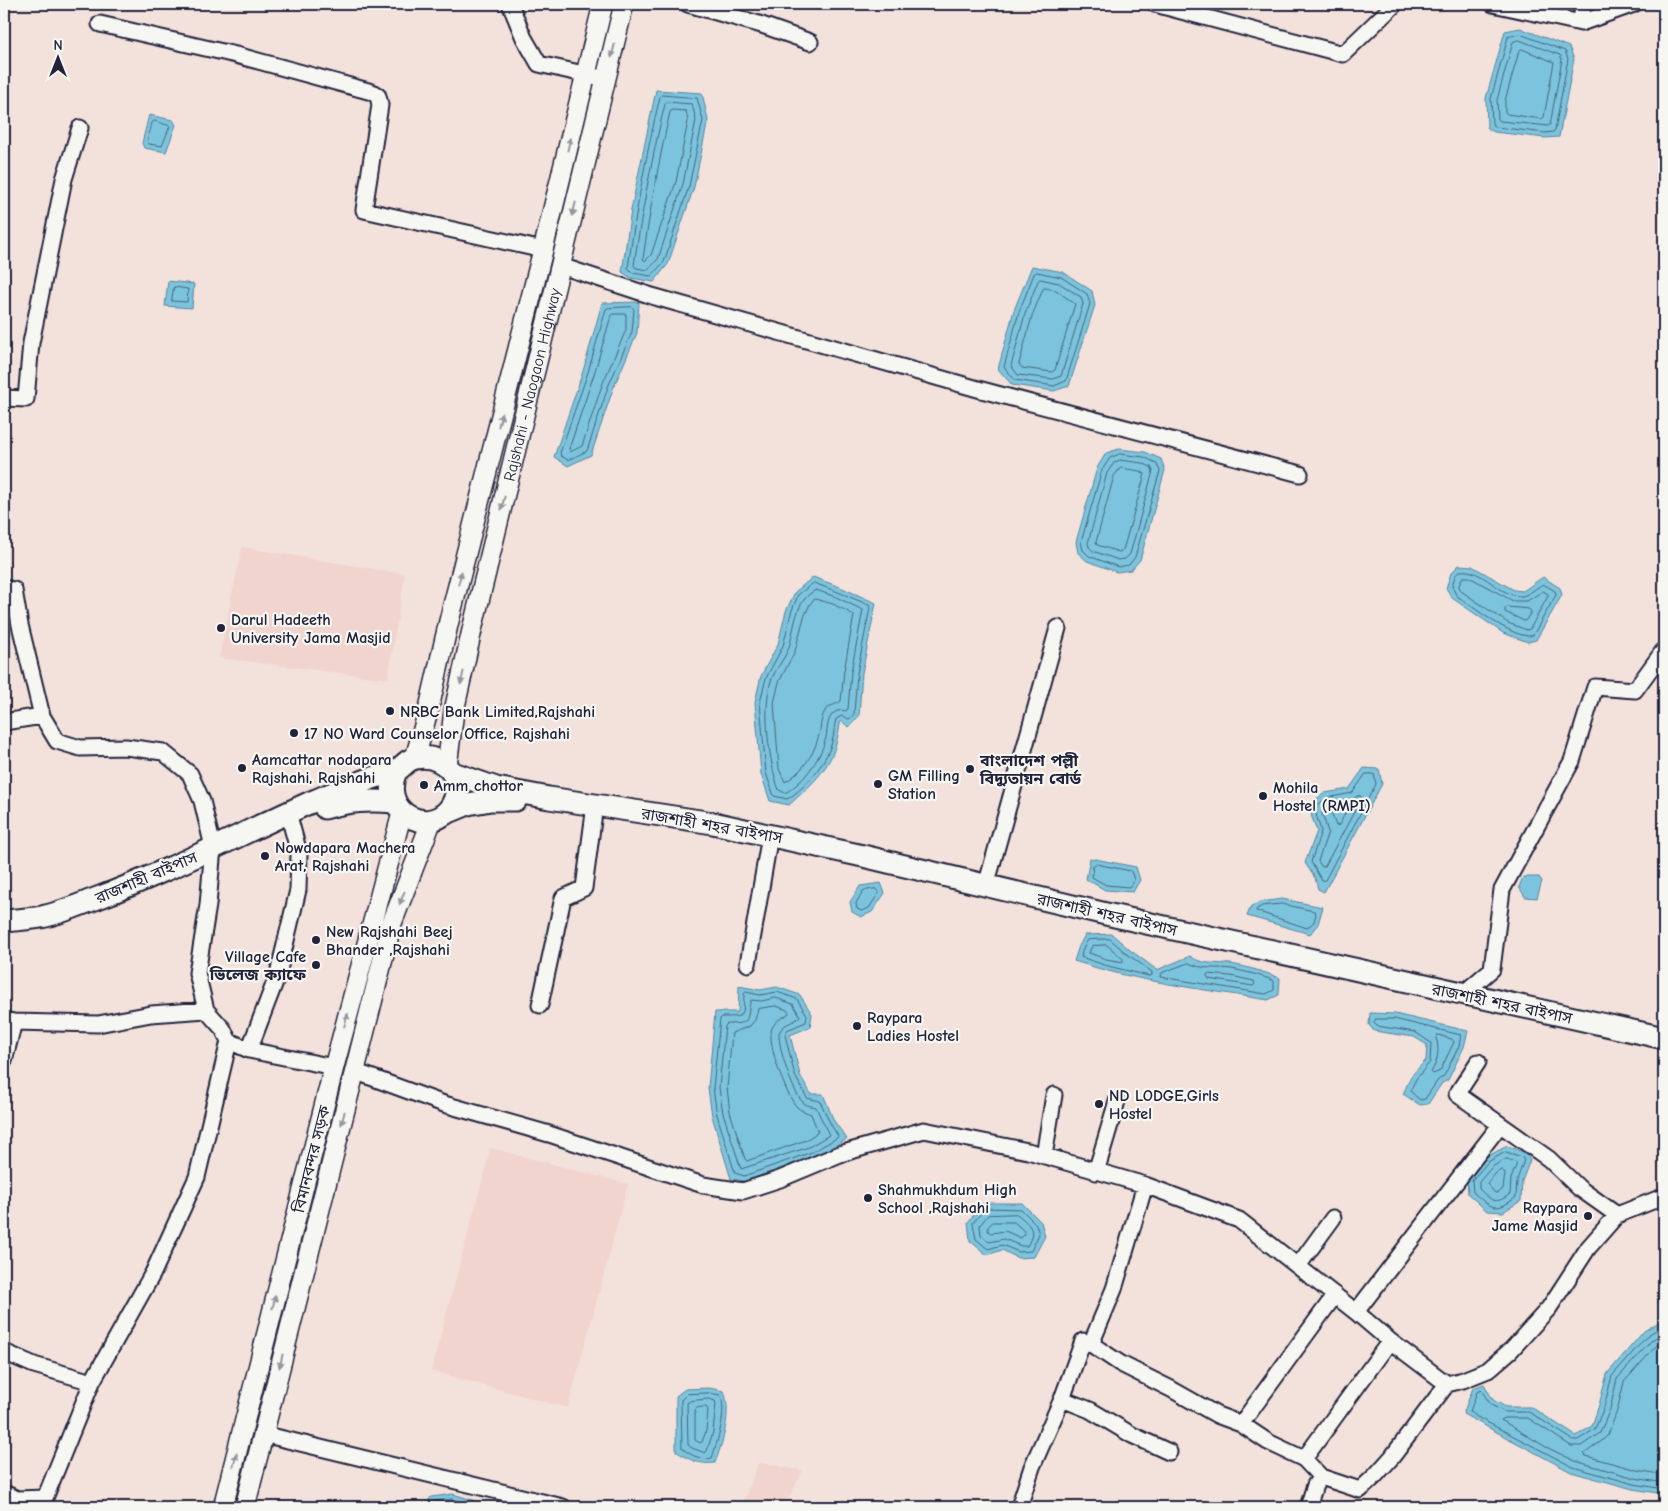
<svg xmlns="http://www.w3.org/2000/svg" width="1668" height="1511" font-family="'Comic Neue','Noto Sans Bengali',sans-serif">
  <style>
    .built { fill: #f1d4cd }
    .water { fill: #7cc4dd; stroke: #58839c }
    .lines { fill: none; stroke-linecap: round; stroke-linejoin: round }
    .shore { stroke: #46637c; stroke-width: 1 }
    .minor-casing { stroke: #22223b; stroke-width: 19 }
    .major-casing { stroke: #22223b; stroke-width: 22 }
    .highway-casing { stroke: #22223b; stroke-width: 25 }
    .minor { stroke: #f6f6f2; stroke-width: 15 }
    .major { stroke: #f6f6f2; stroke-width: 19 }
    .highway { stroke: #f6f6f2; stroke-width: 21 }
    .oneway { fill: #9797a0 }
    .poi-dot { fill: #22223b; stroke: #f6f6f2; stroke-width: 2 }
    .labels { text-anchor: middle; stroke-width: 4.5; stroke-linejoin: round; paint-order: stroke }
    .street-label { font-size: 16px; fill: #22223b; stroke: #f6f6f2 }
    .poi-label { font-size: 16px; font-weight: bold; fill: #22223b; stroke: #f6f6f2; text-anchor: start }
  </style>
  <rect width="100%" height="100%" fill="#f3e2dc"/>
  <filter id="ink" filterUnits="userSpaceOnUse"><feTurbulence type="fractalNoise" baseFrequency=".02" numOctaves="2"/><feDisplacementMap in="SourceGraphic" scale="10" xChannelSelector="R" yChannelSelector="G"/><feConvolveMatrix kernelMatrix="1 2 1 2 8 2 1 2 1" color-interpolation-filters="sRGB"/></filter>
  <g filter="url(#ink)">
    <path class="built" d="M242,547l163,27 -17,105 -169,-21z
      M491,1148l137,36 -60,224 -137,-37z
      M759,1462l44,9 -19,36h-43z"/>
    <path class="water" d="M1520,28l49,19 5,12 -15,78 -14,1 -51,-6 -7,-4 -1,-30 19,-67z
      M656,90l46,3 6,27 -14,67 -26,77 -14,18 -23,-4 -9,-6 9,-62z
      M149,115l24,5 3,5 -10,27 -22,-4 -2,-5z
      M1032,266l31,6 29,19 3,14 -26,81 -15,5 -42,-6 -14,-16 16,-59z
      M168,281l26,3 -2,24 -27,-2z
      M639,302l-2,31 -24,56 -22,66 -23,11 -14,-9 29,-86 19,-68z
      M1119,449l26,3 16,7 4,11 -25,90 -9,10 -14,2 -30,-11 -9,-8 -2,-11 21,-74 9,-15z
      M1459,565l13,1 42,24 9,1 20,-14 17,11 2,7 -26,45 -8,2 -25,-9 -51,-35 -6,-10 5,-15z
      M813,577l27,10 36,16 -14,70 -3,43 -10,11 -8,-6c-2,7 -3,16 -5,23 -7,26 -27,43 -47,61l-19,-4 -9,-27 -6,-72 6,-26 17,-32 8,-33 9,-19z
      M1364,768l15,1 3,15 -58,108 -6,-3 -3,-11 -10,-15 12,-32 -6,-16 1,-13 13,-9 24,-4z
      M1090,858l46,9 4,13 -7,12 -28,-2 -19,-11z
      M1523,877h16l3,4 -5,17 -12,-1 -6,-10z
      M881,883l4,10 -13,19 -11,5 -9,-5 -2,-10 10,-16z
      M1282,899l41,8 -5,17 -8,10 -63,-18 4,-10 9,-4z
      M1112,934l18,16 27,20 33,-14c11,9 28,7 41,8 17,3 34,8 49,14l-1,17 -11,5c-65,-11 -131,-18 -194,-39l5,-15 6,-11z
      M739,986l21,4 17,-3 23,8 12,19 -2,13 -20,8 10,40 11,19h12l11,27 13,18 -33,18 -69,24 -14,-2 -19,-63 -4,-28 7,-76h23z
      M1370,1013l25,1 73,17 -4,16 -16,33 -6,3 -14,21 -8,1 -17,-11 8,-18 15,-16 1,-15 -13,-8 -40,-6 -5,-6z
      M1507,1146l19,7 4,7 -8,21 -1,20 -18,11 -16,-1 -19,-17 -1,-15 17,-21z
      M983,1203h39l19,19 4,14 -11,21 -16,1 -16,-8 -15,5 -17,-14 -2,-19z
      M1664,1319v175l-31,-5 -62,-17 -108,-58 10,-26 11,-4 9,16 13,7h25l45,29 16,-10 7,-21 8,-31 37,-43z
      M709,1388l15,3c8,23 -1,50 -9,72 -15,2 -26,-3 -39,-12v-55l9,-7z
      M453,1494l43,13h-72l7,-10z"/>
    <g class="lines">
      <path class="shore" d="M1520,34l45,17 3,8 -13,71 -2,2 -8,1 -49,-6 -4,-3 -1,-25 17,-62z
        M1519,40l41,15 2,4 -12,66 -2,1 -48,-5 -2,-2 -1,-19 16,-58z
        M1522,49l32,13 -10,55 -2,2 -35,-5 -2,-2v-11l14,-50z
        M662,95l35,3 6,22 -14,66 -25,76 -13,14 -18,-3 -5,-5c8,-57 18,-114 32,-171z
        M667,102l25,2 4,16 -13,64 -25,75 -10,11 -12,-2 -2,-3c8,-54 18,-108 31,-161z
        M673,110l13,1 2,10 -12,61 -25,73 -6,6 -2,-2c7,-50 16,-99 27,-147z
        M155,121l15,5 -8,20 -13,-2 -2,-2 5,-19z
        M1037,272l24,5 26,17 3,10 -24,77 -12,5 -39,-6 -11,-13 15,-55 15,-38z
        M1040,279l19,4 22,14 2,7 -22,72 -8,3 -35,-4 -7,-9 14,-52 13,-33z
        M174,287l14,2 -1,13 -15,-1z
        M1045,288l11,2 19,14 -20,66 -3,2 -30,-4 -3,-4 13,-48 11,-27z
        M632,307l2,2 -2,23 -24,55 -21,64 -19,9 -7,-4 -1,-3 28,-81 18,-63 2,-1z
        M613,314h13v16l-24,55 -20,61 -12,6 -1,-3 25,-75 17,-58z
        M1120,454l24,3 12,6 4,8 -25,86 -6,8 -11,2 -29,-11 -6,-6 -2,-8 21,-72 8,-12z
        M1120,460l22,3 9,4 2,4 -23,83 -5,5 -7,1 -25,-9 -4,-4 -1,-4 19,-70 7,-10z
        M1121,468l19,3 5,3 -22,76 -4,2 -22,-7 -1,-3 18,-66z
        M1460,571c22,-4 41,27 62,25 7,-1 15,-9 21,-12l12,7 1,4 -23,40c-16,7 -63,-30 -77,-40l-4,-9 3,-10z
        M1463,577h6l44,24h14l16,-10 5,3v2l-18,33 -3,1 -19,-7 -47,-32 -2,-5z
        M814,583l24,9 31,13 1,3 -13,65 -3,41 -5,5 -7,-3 -6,3c-2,7 -2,16 -4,23 -6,21 -27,47 -45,57l-13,-3 -8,-23 -6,-71 6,-24 17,-32 8,-33 7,-18z
        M816,590l20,7 27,13 -12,62 -3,37 -2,2c-5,-1 -10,-1 -14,4 -6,6 -4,18 -7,26 -6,20 -22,42 -40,52l-6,-3c-10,-27 -17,-81 -8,-109 4,-12 14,-22 18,-34 6,-19 6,-48 27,-57z
        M815,599l18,5 21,11 -10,56 -3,30c-5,4 -12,4 -16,10 -5,8 -4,19 -7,27 -4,17 -18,36 -33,44l-6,-13 -5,-66 5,-21 16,-31 9,-34 6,-13z
        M1508,607l21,2 2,3 -5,8 -2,1 -19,-9v-3z
        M1366,774h8l2,10 -51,96 -3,1 -11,-19 10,-31 -5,-17 1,-9 10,-7 25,-5z
        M1358,796h3v3l-36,67 -3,1 -4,-6 10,-29 -6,-19 1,-5c10,-8 24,-4 35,-12z
        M1343,809l3,3 -7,13 -3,1 -5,-14z
        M1096,864l35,7 3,9 -5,7 -23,-2 -14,-8 1,-11z
        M876,889l3,4 -10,15 -7,3 -5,-2 -1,-6 7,-12z
        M1282,904l32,7 2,2 -2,9 -7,6 -51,-17 1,-2 5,-3z
        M1110,939l17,15 25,18v3l-3,1 -45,-11 -23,-8 2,-9 5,-8z
        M1107,945l16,14v3l-17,-3 -17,-6 3,-7z
        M1189,963c12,7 29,4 43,6 14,3 29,6 42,12v9l-8,4 -105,-17 1,-4z
        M1208,974l23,2 23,5 1,3 -2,2 -44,-7 -2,-3z
        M746,992l14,3 17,-3 20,7 10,16 -1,7 -19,8 -2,5 10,41 12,22 13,3 10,22 8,13 -1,2 -25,14 -68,24 -9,-3 -18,-58 -4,-27 7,-69 2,-2c24,0 21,0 22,-23z
        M776,998l17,6 7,12c-6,8 -17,6 -21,17 -1,14 14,63 26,71 3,2 8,2 11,3l13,28 -20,12 -68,22 -18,-56 -4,-25 6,-62 2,-2c27,0 18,-6 24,-24l10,1z
        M776,1006l11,4 2,3c-5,5 -13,6 -17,15 -6,14 14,68 25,79 4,4 9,5 14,7l7,18 -12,8 -59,21 -2,-2 -15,-47 -3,-24 5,-55 18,-7 5,-6 3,-11z
        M1376,1019h18l67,16 -2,11 -15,30 -6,4 -13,19 -5,1 -10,-9 6,-12 14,-17 1,-19 -16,-11 -38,-6 -3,-3z
        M1438,1035l14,4 2,3 -14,29 -7,3 -2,-2c7,-10 9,-23 5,-34z
        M1506,1152l16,5 2,3 -7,20 -1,17c-20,17 -26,10 -43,-5l-1,-12 16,-18z
        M1507,1159l10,4 -6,16 -1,15c-15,12 -19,6 -31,-5v-7l13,-15z
        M1502,1170l3,3 -2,16 -5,4h-3l-8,-9 9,-11z
        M986,1208l35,1 15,15 3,10 -8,17 -12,1 -17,-7 -14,4 -12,-10 -3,-16z
        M1017,1214c13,11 20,15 10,32h-6l-17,-7 -15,3 -8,-7 -1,-10 8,-10z
        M993,1222h21l10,9 1,3 -4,4 -16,-7 -14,2 -3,-2v-4z
        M1664,1325l-16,10 -36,41 -8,31 -9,22 -17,11h-5l-44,-28h-24l-14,-7 -10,-15 -4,2 -7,19 7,6 96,50 61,17 30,5
        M1664,1332l-12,8 -35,39 -7,30 -10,24 -19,13h-10l-43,-28h-24l-3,2 45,27 29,14 60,17 29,5
        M1664,1341l-8,5 -32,36 -7,29 -9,24 -5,5 -19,14 2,2 51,14 27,5
        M709,1393l11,2c8,16 -3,47 -8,63 -10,3 -22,-3 -30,-10l-1,-48 6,-6z
        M709,1399l6,2 1,3 -3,28 -6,19 -2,2 -13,-5 -4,-3 -1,-42 3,-2z
        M706,1407l2,3 -2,21 -4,11 -2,1 -5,-3v-30l2,-2z
        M430,1507l5,-6 17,-2 27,8"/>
      <g class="minor-casing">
        <path id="minor" d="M510,4l14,34 15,26 67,15
          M688,4l74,21 48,17
          M1155,4l188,50 52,-50
          M1493,4l88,19 53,-19
          M1581,23l2,-19
          M100,24l136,31 136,37 6,4 2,9 -16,105 179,40
          M561,266l91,30 326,93 322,85
          M4,398l22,1 5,-56 33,-164 16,-51
          M4,588l10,2 6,35 22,91 15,25 23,7 46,-1 37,5 27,22 12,27 11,46 -5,58 -11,68 9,37 17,19 6,12 20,9 85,17
          M4,722l38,-6
          M986,886l72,-258
          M748,964l22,-129
          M1463,994l29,-25 10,-79 70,-129 23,-74 40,3 29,-40
          M540,1005l23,-107 21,-10 11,-83
          M4,1020l10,2 84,2 53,-10 55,-4
          M249,1050l29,-76 20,-84 1,-37 -10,-37
          M4,1061l10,-39
          M1478,1062l-21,32 92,65 30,29 38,27
          M354,1071l90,33 105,30 154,51 40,6 37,-12 60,-25 84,-24 104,21 117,34 94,35 117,92 34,29 57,43
          M1044,1156l10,-61
          M1096,1172l21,-71
          M1145,1185l-31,104 -23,55 30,20 50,25 46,26 24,9 27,18 36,17 17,18
          M1298,1266l35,-48
          M1356,1312l144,-187
          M4,1352l30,13 58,17
          M1062,1399l28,11 42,25 37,17
          M1241,1424l94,-129
          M263,1434l300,73
          M1304,1459l86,-118
          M4,1493l13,6 28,-1
          M43,1507l2,-9 47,-116 61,-109 44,-96 32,-136
          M1019,1507l13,-40 30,-68 21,-58 8,3
          M1308,1507l7,-22 6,-8 39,13 15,-14 17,-19 55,-73 16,-4 25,-10 23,-20 38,-42 39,-60 29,-33 43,-17 4,1"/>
      </g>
      <g class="major-casing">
        <g id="major">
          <path d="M415,758l15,-54 18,-79 95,-375 60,-246"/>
          <path id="s1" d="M447,766l7,-55 18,-81 152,-626"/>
          <path d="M223,1507l111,-440 68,-254"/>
          <path d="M245,1507l147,-584 40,-103"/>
        </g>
      </g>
      <g class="highway-casing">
        <path id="highway" d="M453,773l43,15 53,10 164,25 150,33 243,58 558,124
          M325,808c25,-7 43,-8 69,-6
          M444,814l24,-10 23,-4h25
          M4,921c12,-1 25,-2 37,-4 18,-3 37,-12 54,-18 73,-27 143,-64 214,-96 22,-9 44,-19 67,-26 6,-2 12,-3 18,-5 8,-3 12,-13 22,-14 15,-3 31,4 38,18 4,8 3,20 -2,29 -20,33 -74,10 -56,-34"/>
      </g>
      <use href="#minor" class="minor"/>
      <use href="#major" class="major"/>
      <use href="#highway" class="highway"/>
    </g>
    <defs><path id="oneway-solid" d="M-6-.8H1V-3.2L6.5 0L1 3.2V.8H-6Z" transform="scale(1.25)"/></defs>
    <g class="oneway">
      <use href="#oneway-solid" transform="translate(613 51) rotate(103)"/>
      <use href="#oneway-solid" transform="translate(569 144) rotate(-77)"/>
      <use href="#oneway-solid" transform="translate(574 209) rotate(104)"/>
      <use href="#oneway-solid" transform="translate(500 420) rotate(-76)"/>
      <use href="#oneway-solid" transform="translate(503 503) rotate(104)"/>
      <use href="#oneway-solid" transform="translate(460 578) rotate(-76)"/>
      <use href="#oneway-solid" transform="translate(462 678) rotate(103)"/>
      <use href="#oneway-solid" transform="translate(402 898) rotate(111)"/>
      <use href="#oneway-solid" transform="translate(346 1020) rotate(-75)"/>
      <use href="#oneway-solid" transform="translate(343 1118) rotate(104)"/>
      <use href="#oneway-solid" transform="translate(274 1302) rotate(-76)"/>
      <use href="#oneway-solid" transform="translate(281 1361) rotate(104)"/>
      <use href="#oneway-solid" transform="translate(235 1460) rotate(-76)"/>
    </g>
  </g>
  <g class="poi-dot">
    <circle cx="221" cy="628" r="5"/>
    <circle cx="390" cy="711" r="5"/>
    <circle cx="294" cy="733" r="5"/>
    <circle cx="242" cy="768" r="5"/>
    <circle cx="970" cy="769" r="5"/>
    <circle cx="878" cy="784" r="5"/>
    <circle cx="424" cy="785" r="5"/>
    <circle cx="1263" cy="796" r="5"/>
    <circle cx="265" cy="856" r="5"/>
    <circle cx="316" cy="940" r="5"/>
    <circle cx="316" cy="965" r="5"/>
    <circle cx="857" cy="1026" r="5"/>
    <circle cx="1099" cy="1104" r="5"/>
    <circle cx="868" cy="1198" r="5"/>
    <circle cx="1588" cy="1216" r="5"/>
  </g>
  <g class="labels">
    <g class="street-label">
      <text dy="6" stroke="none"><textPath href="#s1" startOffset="391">Rajshahi - Naogaon Highway</textPath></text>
      <text transform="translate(712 825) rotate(10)" y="6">রাজশাহী শহর বাইপাস</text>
      <text transform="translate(146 877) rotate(-23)" y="6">রাজশাহী বাইপাস</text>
      <text transform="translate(1107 914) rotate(13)" y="6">রাজশাহী শহর বাইপাস</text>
      <text transform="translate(1502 1003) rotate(12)" y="6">রাজশাহী শহর বাইপাস</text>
      <text transform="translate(311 1159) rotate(-76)" y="6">বিমানবন্দর সড়ক</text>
    </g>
    <g class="poi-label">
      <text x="231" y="625">Darul Hadeeth<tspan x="231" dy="18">University Jama Masjid</tspan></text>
      <text x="400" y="717">NRBC Bank Limited,Rajshahi</text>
      <text x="304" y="739">17 NO Ward Counselor Office, Rajshahi</text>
      <text x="252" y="765">Aamcattar nodapara<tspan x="252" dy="18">Rajshahi, Rajshahi</tspan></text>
      <text x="980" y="766">বাংলাদেশ পল্লী<tspan x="980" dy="18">বিদ্যুতায়ন বোর্ড</tspan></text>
      <text x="888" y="781">GM Filling<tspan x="888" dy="18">Station</tspan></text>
      <text x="434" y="791">Amm chottor</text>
      <text x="1273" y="793">Mohila<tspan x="1273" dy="18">Hostel (RMPI)</tspan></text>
      <text x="275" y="853">Nowdapara Machera<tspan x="275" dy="18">Arat, Rajshahi</tspan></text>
      <text x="326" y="937">New Rajshahi Beej<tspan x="326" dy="18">Bhander ,Rajshahi</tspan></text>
      <text x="306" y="962" text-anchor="end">Village Cafe<tspan x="306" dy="18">ভিলেজ ক্যাফে</tspan></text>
      <text x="867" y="1023">Raypara<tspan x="867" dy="18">Ladies Hostel</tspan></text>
      <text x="1109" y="1101">ND LODGE,Girls<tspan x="1109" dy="18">Hostel</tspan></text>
      <text x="878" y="1195">Shahmukhdum High<tspan x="878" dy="18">School ,Rajshahi</tspan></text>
      <text x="1578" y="1213" text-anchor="end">Raypara<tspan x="1578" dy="18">Jame Masjid</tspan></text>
    </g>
  </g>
  <rect width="1668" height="1511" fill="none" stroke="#f6f6f2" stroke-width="20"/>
  <rect x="10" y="10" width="1648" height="1491" fill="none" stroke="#22223b" stroke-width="2" filter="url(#ink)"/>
  <g transform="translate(58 58)" stroke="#f6f6f2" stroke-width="4" paint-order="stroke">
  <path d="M0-4L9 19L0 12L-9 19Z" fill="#22223b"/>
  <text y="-8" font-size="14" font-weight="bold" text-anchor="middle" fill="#22223b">N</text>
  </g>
</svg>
